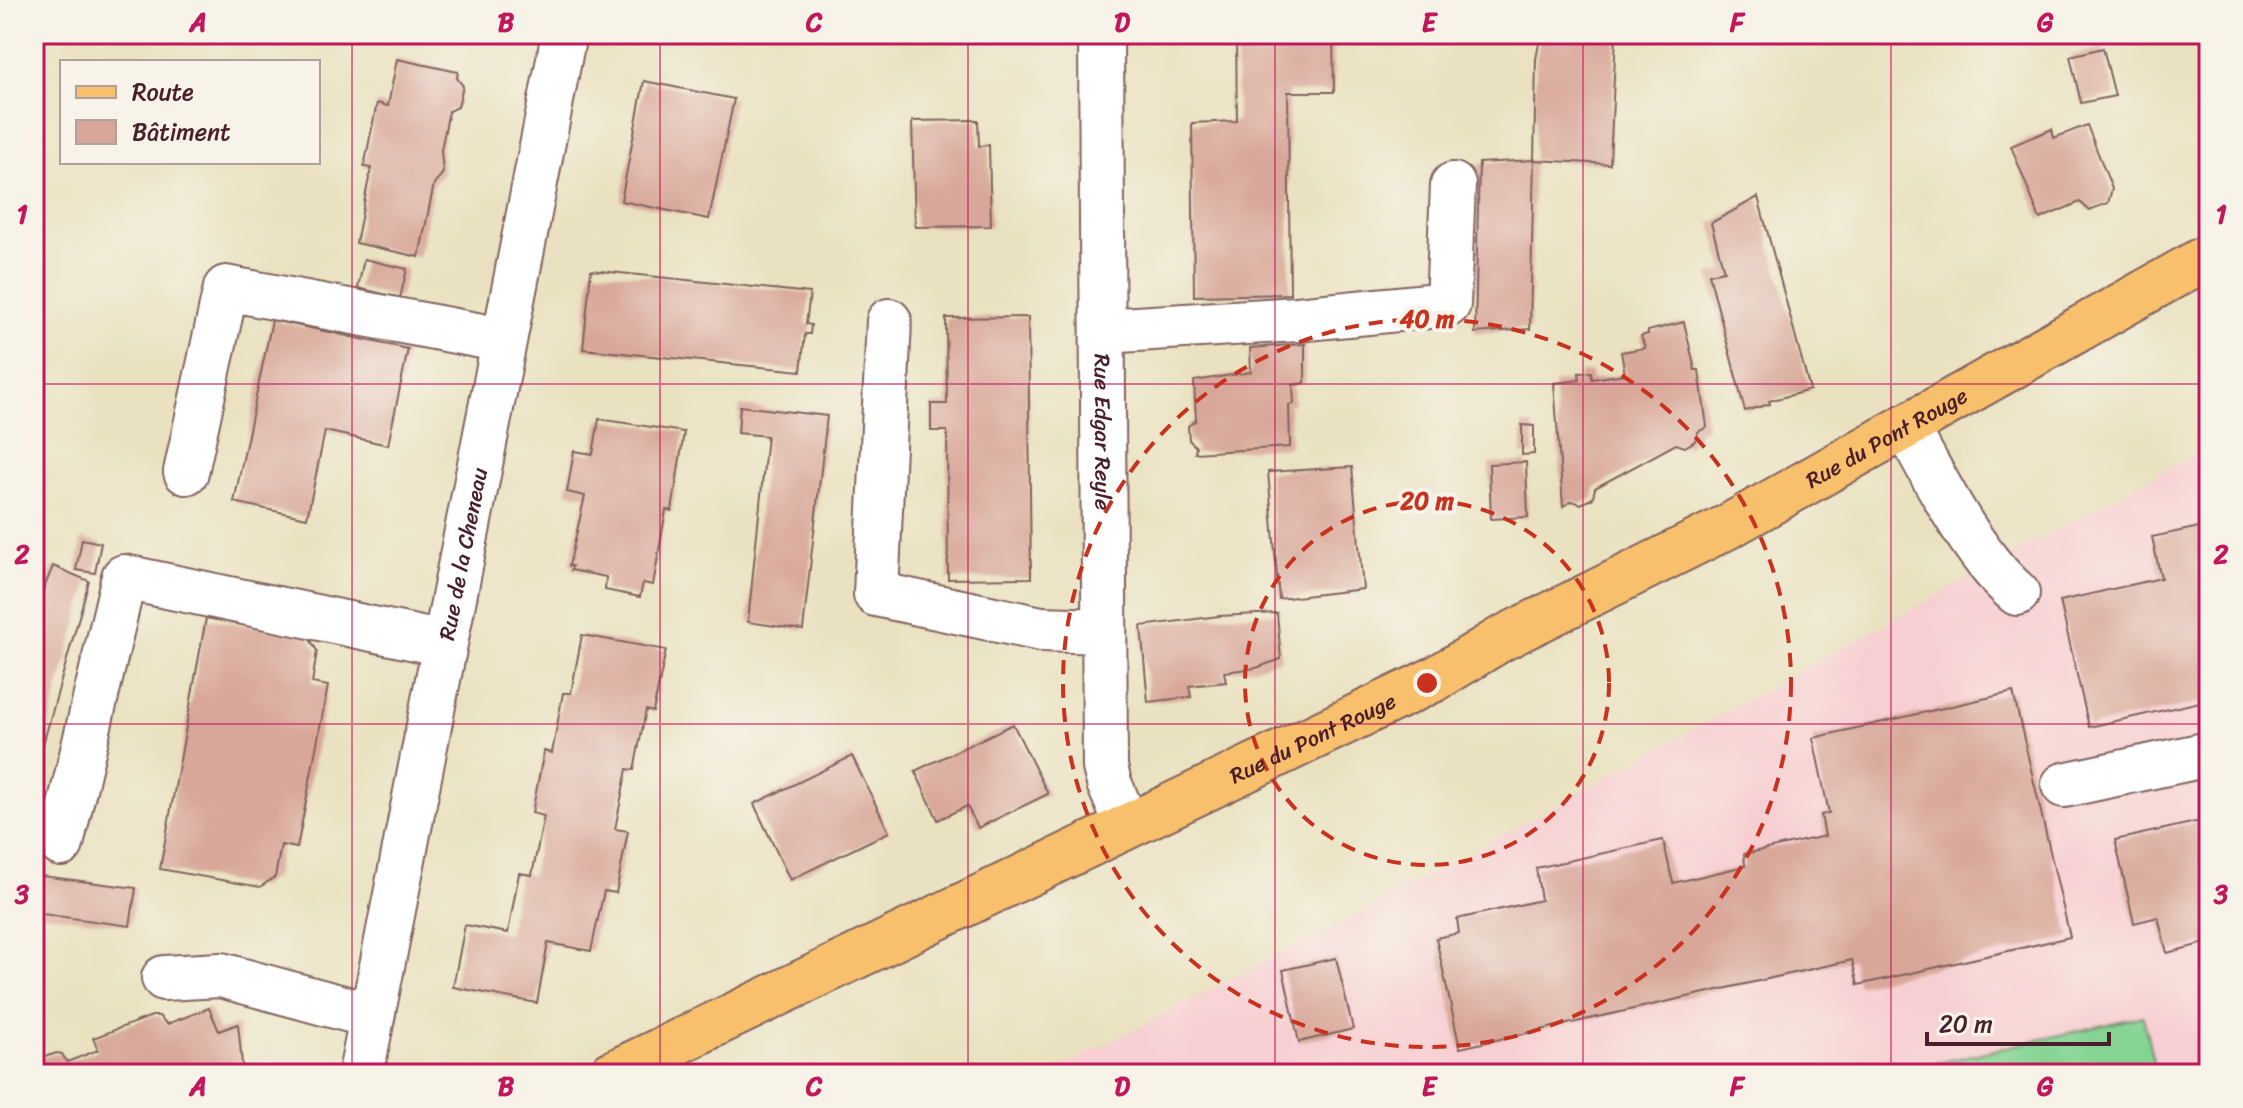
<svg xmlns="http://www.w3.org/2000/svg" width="2243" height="1108" font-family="Sriracha,sans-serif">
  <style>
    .built { fill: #f7cfd2 }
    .green { fill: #85d494; stroke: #687a60; stroke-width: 2 }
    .building { fill: #d8a799 }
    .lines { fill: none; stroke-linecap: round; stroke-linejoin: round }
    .minor-casing { stroke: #82635f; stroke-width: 48 }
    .major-casing { stroke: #82635f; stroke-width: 48 }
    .minor { stroke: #fff; stroke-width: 44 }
    .major { stroke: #f8bf6c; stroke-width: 44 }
    .grid { fill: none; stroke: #c2185b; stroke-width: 2; stroke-opacity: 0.55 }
    .ring { fill: none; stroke: #c8321e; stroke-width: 4; stroke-dasharray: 14 10 }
    .labels { text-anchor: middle; stroke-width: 8; stroke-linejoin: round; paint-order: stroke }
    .street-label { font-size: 22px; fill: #4a1f2b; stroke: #f7f3e8 }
    .centre { fill: #c8321e; stroke: #f7f3e8; stroke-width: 4 }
    .ring-label { font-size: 24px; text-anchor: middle; font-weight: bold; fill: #c8321e; stroke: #f7f3e8; stroke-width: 8; stroke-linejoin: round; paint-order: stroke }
    .neatline { fill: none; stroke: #c2185b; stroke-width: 3 }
    .grid-label { font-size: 26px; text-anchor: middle; font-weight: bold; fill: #c2185b }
  </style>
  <rect width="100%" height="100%" fill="#f7f3e8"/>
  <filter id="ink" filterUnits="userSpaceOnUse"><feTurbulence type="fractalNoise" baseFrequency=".0125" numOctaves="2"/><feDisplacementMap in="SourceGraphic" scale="16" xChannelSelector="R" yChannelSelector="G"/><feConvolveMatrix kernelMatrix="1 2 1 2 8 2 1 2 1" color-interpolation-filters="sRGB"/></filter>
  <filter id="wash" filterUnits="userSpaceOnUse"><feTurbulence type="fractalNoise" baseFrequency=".006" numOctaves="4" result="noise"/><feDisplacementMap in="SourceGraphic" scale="32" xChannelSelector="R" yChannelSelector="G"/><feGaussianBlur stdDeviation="1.8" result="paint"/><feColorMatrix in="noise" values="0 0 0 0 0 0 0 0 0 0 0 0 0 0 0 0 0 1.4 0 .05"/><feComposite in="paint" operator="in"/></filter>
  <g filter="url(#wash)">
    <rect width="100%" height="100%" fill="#e9e1bf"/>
    <path class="built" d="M2209,446v628h-1161l303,-156z"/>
    <path class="green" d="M2143,1016l13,58h-267z"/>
    <g id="blocks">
      <path class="building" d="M1236,34h97l1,58h-46l2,202 -96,2 -2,-173 45,-2z
        M1546,34h70l-6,130 -76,-4 2,-101 4,-20z
        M2103,48l12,48 -34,7 -11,-47z
        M397,59l61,13 -1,6 6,8 -5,21 -9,4 -8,39 2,23 -9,11 -15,73 -63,-14 15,-75 -7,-1 13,-64 11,3z
        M644,81l90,18 -25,120 -88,-18z
        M978,120l1,26 10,-1 2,81 -76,1 -3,-106z
        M2087,125l25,64 -4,14 -19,7 -9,-8 -40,17 -29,-73 41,-17 2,9z
        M1534,160l-4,169 -55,4 4,-170z
        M1758,197l52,193 -41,11 1,3 -25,7 -36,-137 15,-3 -13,-48z
        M364,259l43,10 -7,29 -42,-10z
        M591,270l219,23 -4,31 5,1 -1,9h-5l-4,37 -218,-22z
        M1028,317l3,261 -83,1 -1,-148h-16v-27h16l-1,-86z
        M272,320l136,29 -20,96 -63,-14 -18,87 -73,-16z
        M1684,322l11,48h4l8,57 -9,5 -3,9 -10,6 -9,-3 -81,44 -2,10 -12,6 -9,-3 -9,5 -9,-123 26,-3 -1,-7 12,-1 1,7 33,-5 -4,-22 24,-4 -4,-12 7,-2v-3z
        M1305,344v39l-12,2 1,19 -5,1 1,42 -95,6 1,-6 -7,-7 -1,-14 8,-6 -2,-39 57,-9 -1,-24z
        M740,406l87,10 -24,214 -55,-8 19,-186 -29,-3z
        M599,419l85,13 -12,79 -6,-1 -13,75 -10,-2 -3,14 -35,-7 1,-13 -35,-7 1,-4h-3l16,-70 -18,-4 7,-41 19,3z
        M1522,425l12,1v28l-12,1z
        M1526,462l2,55 -37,2 -2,-55z
        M1352,467l11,122 -84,10 -11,-127z
        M2209,525v175l-120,27 -29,-126 101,-23 -9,-41z
        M82,539l19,4 -6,30 -19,-3z
        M53,566l36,15 -54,192 -1,-161z
        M1277,613l4,46 -25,9 -32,4 2,10 -37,4 2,11 -43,5 -7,-76 78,-10z
        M206,618l102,18 9,15 -5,32 16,3 -31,162 -16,-3 -6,32 -15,10 -100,-18z
        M582,635l84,15 -13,62 -7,-2 -12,60 -7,-1 -12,60 13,2 -12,62 -12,-2 -13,60 -43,-8 -11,60 -84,-16 12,-62 43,8 11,-60 13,2 12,-59 -12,-3 12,-62 8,2 11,-60h8z
        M2013,692l57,245 -212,48 -6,-25 -392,88 -24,-110 23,-5 -2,-14 84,-19 -5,-32 127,-28 10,43 72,-17 -1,-12 81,-18 -4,-21 8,-2 -16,-75z
        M1013,724l35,70 -70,34 -11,-22 -29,14 -23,-49z
        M852,756l37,76 -99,48 -36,-76z
        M2209,819v123l-42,11 -9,-36 -24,6 -19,-83z
        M34,875l102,13 -6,38 -96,-13z
        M1336,958l17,71 -54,13 -16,-72z
        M209,1008l10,23 19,-7 5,50h-209v-14l23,-7 5,1 5,8 31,-12 -5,-12 59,-22h7l8,8z"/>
    </g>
  </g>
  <g filter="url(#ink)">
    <use href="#blocks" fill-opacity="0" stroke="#82635f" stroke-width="2"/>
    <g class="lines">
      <g class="minor-casing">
        <g id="minor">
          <path id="s1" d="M1101,34l4,733 4,16 18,42"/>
          <path d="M889,321l-13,273 165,35 63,2"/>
          <path d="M1104,331l193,-12 151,-15 5,-119"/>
          <path d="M1906,426c28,51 67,130 111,167"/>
          <path d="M186,472l40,-184 277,52"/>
          <path d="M2064,785l145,-31"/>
          <path d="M61,844l63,-267 320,67"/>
          <path d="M164,978l57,-3 151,41"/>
          <path id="s2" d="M361,1074l203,-1040"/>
        </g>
      </g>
      <g class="major-casing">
        <g id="major">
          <path id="s3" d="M611,1074l824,-395 66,-40 228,-113 480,-270"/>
        </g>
      </g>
      <use href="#minor" class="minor"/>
      <use href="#major" class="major"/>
    </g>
  </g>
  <path class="grid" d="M352,34v1040M660,34v1040M968,34v1040M1275,34v1040M1583,34v1040M1891,34v1040M34,384h2175M34,724h2175"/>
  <g class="ring">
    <circle cx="1427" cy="683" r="182"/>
    <circle cx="1427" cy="683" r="364"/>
  </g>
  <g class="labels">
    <g class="street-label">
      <text dy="8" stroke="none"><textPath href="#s1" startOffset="398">Rue Edgar Reyle</textPath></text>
      <text dy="8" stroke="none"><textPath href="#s3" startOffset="1426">Rue du Pont Rouge</textPath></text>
      <text dy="8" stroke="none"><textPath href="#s2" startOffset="530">Rue de la Cheneau</textPath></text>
      <text dy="8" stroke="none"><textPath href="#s3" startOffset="778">Rue du Pont Rouge</textPath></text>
    </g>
  </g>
  <circle cx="1427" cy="683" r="12" class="centre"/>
  <g class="ring-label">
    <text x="1427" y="327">40 m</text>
    <text x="1427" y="509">20 m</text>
  </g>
  <rect width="2243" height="1108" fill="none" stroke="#f7f3e8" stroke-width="88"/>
  <rect x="60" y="60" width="260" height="104" fill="#f7f3e8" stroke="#b29e9c" stroke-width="2"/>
  <rect x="76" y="86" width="40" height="12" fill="#f8bf6c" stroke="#b29e9c" stroke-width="2"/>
  <text x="132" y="100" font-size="24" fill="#4a1f2b">Route</text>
  <rect x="76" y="120" width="40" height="24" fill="#d8a799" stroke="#b29e9c" stroke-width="2"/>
  <text x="132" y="140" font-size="24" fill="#4a1f2b">Bâtiment</text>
  <path d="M1927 1032v12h182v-12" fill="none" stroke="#4a1f2b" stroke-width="4"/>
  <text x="1939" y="1032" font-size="24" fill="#4a1f2b" stroke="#f7f3e8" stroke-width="6" paint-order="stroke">20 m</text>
  <rect x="44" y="44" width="2155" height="1020" class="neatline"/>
  <g class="grid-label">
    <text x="198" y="31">A</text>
    <text x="506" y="31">B</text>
    <text x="814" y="31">C</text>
    <text x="1122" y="31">D</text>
    <text x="1429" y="31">E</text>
    <text x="1737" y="31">F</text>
    <text x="2045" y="31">G</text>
    <text x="22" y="223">1</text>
    <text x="2221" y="223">1</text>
    <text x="22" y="563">2</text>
    <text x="2221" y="563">2</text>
    <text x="22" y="903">3</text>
    <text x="2221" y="903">3</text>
    <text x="198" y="1095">A</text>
    <text x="506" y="1095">B</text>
    <text x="814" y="1095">C</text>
    <text x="1122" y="1095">D</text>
    <text x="1429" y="1095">E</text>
    <text x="1737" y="1095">F</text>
    <text x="2045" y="1095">G</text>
  </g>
</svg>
